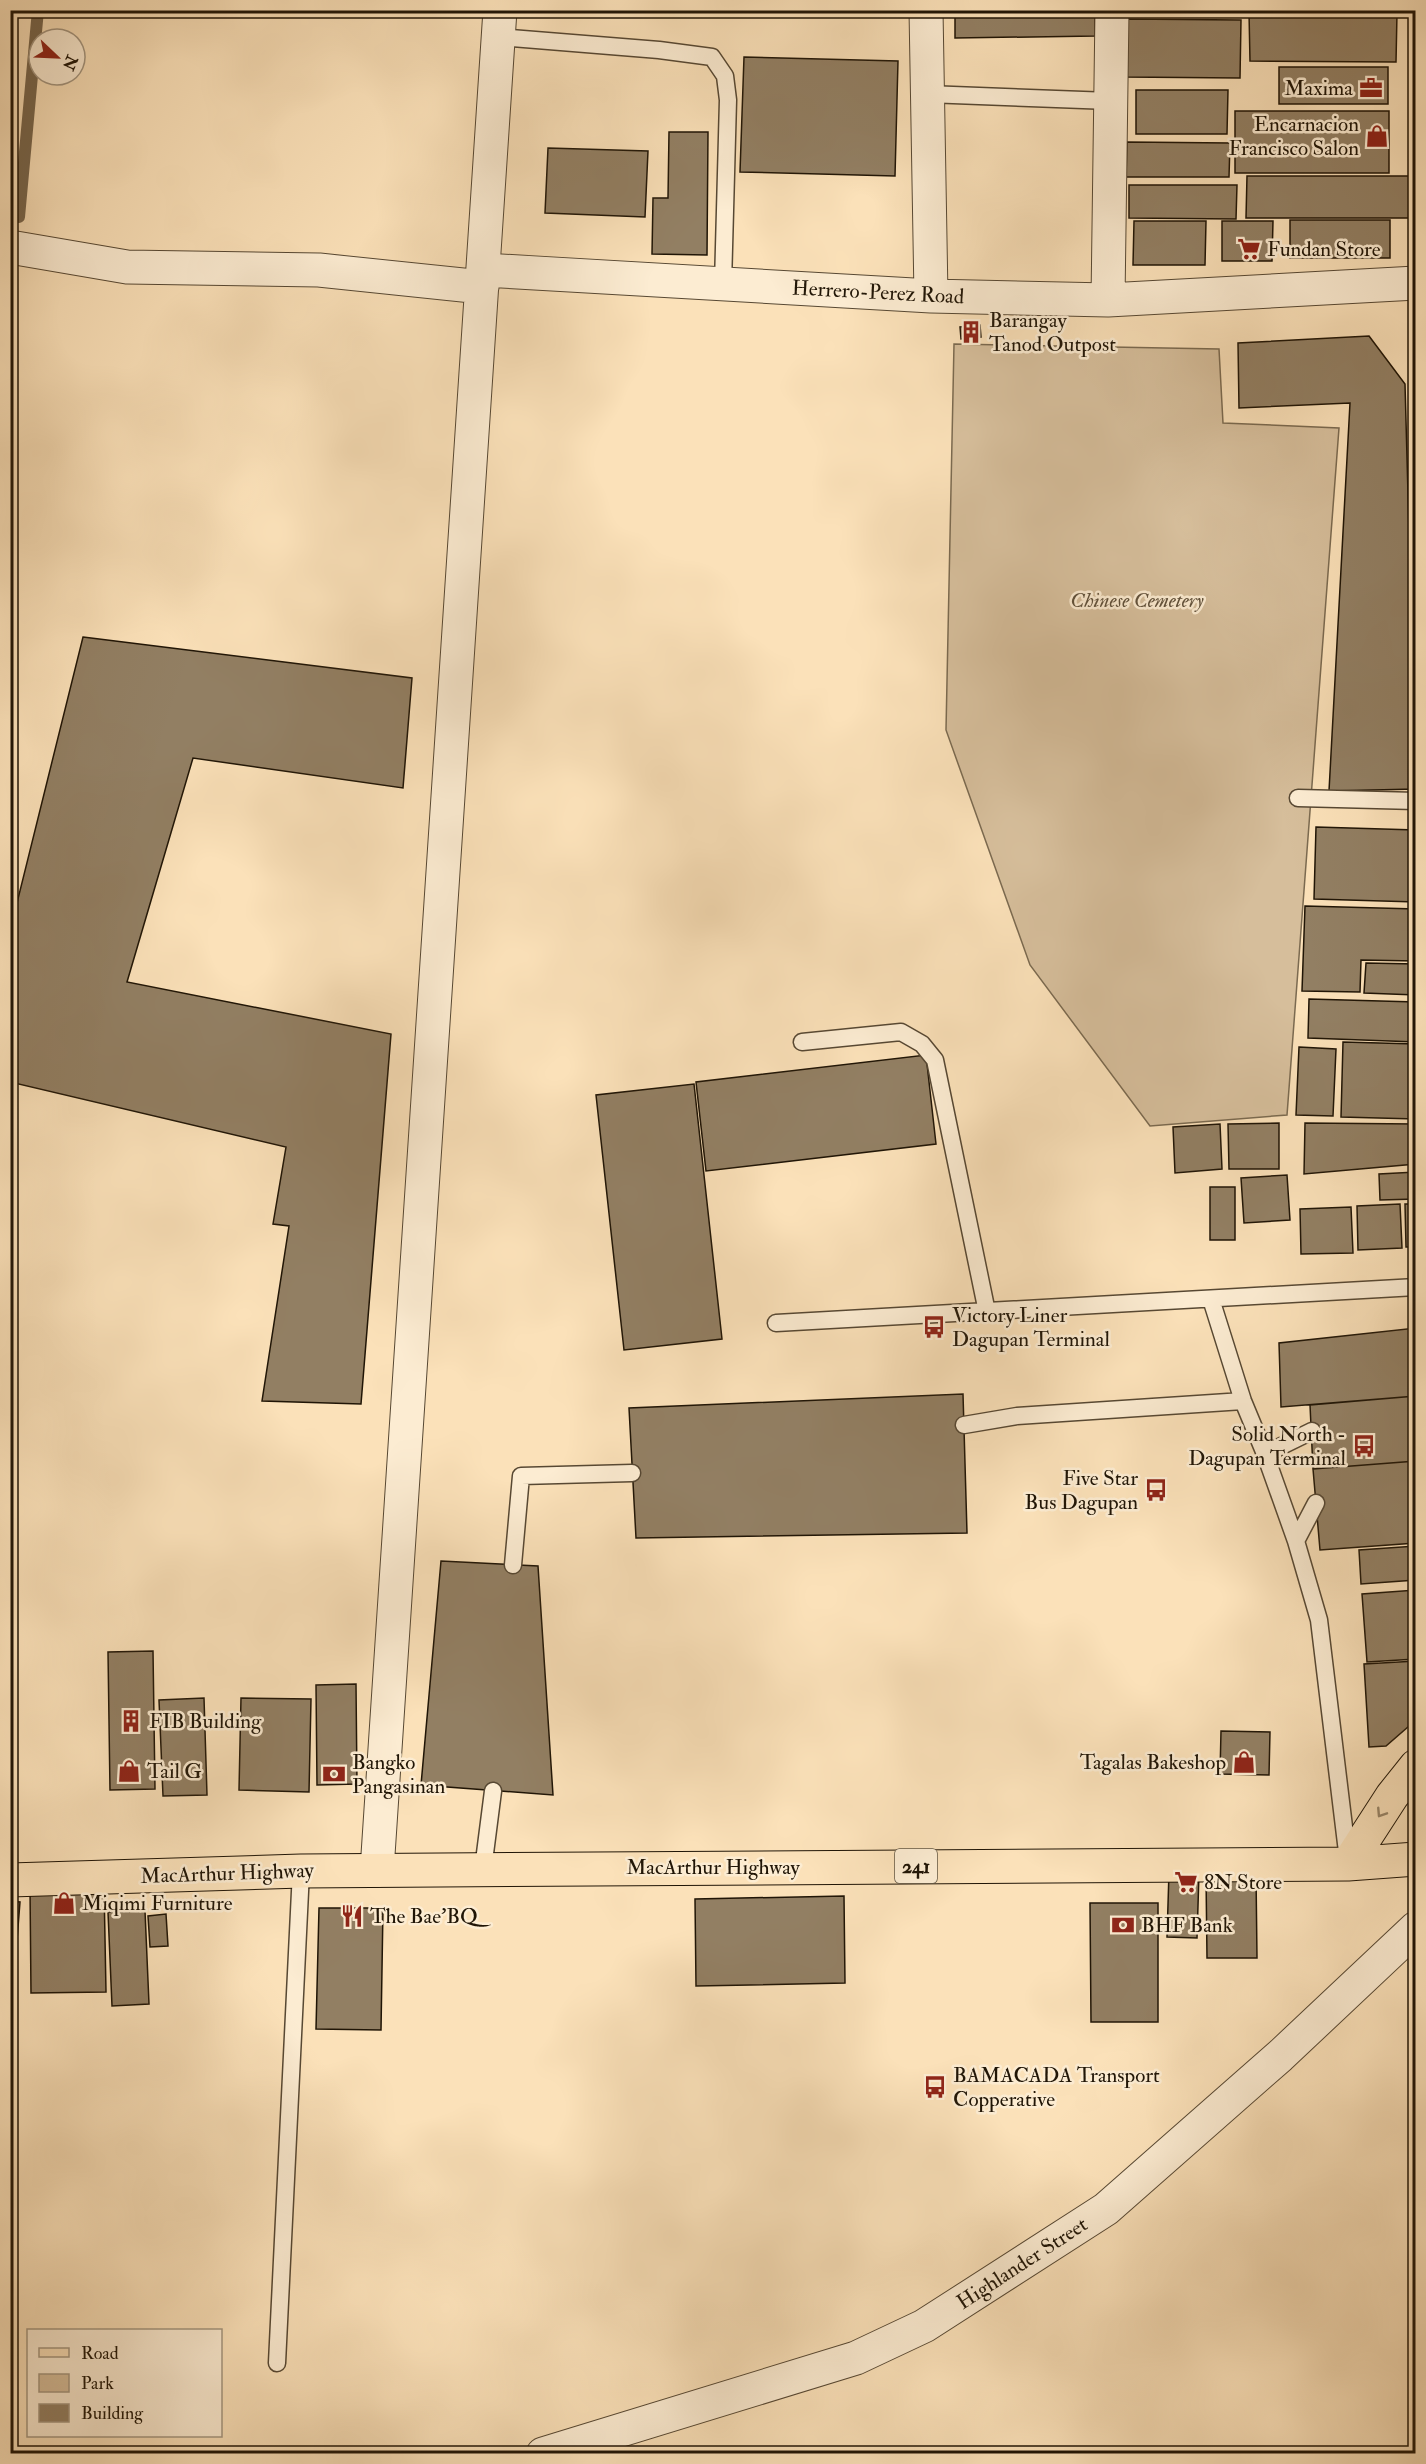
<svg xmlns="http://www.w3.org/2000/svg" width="1426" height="2464" font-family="'IM FELL Double Pica',serif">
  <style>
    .green { fill: #d6be9b; stroke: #7b6a50; stroke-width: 1.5 }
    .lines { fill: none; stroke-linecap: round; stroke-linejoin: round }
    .stream { stroke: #77664d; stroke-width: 12 }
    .building { fill: #927f63; stroke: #201506; stroke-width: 1.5 }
    .lane-casing { stroke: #574833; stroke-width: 19 }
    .street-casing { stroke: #574833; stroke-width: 35 }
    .primary-casing { stroke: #201506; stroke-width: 35 }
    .lane { stroke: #fcecd2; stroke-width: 16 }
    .street { stroke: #fcecd2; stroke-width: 33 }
    .primary { stroke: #fbe1b9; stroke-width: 33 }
    .oneway { stroke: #988568 }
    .labels { text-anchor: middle; stroke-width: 5; stroke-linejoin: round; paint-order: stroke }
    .shield { fill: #fcecd2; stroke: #625643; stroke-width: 1.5 }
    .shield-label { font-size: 20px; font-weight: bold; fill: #201506 }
    .poi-label { font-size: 21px; fill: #201506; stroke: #fcecd2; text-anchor: start }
    .street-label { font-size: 21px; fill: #201506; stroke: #fcecd2 }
    .park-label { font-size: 21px; font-style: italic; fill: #60503a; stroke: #fcecd2 }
  </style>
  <rect width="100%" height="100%" fill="#fbe1b9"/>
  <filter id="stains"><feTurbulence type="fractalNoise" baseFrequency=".00333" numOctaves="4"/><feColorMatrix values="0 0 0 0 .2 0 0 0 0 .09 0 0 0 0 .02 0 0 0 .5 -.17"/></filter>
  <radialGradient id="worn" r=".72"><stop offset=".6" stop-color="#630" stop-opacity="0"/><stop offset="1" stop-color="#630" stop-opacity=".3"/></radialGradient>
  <path class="green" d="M954,344l265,5 4,74 116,5 -52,687 -137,11 -120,-161 -84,-235z"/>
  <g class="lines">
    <path class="stream" d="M19,217l19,-207"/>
  </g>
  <path class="building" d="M955,10h140v26l-140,2z
    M1249,12l148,1 -1,49 -146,-1z
    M1125,19l116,1 -1,58 -116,-1z
    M744,57l154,4 -3,115 -155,-4z
    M1279,67h109v37h-109z
    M1136,90h92l-1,44h-91z
    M1235,111h154v62h-154z
    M669,132h39l-1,123 -55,-1 1,-56h15z
    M1127,142l103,1 -1,34h-103z
    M548,148l100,3 -3,66 -100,-4z
    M1247,176h165v42h-166z
    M1129,185h108l-1,34 -107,-1z
    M1290,220h100v38h-100z
    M1134,221h72l-1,44h-72z
    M1222,221h51l-1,40h-50z
    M980,325l1,12 -20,2 -1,-12z
    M1369,336l36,48 11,405 -87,2 21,-388 -111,5 -1,-65z
    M83,637l329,41 -9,110 -210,-30 -66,224 264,52 -30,370 -99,-3 27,-175 -16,-2 13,-77 -276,-65v-151z
    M1316,827l100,3v72l-102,-3z
    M1305,906l111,3v52l-55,-1 -1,32 -58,-1z
    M1366,963l50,1v31l-52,-2z
    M1309,999l107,3v40l-108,-4z
    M1343,1042l73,2v75l-75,-2z
    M1299,1047l37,2 -3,67 -37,-1z
    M926,1055l10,89 -230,27 -10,-89z
    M694,1084l28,255 -98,11 -28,-255z
    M1279,1123v46h-50l-1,-45z
    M1305,1123l111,1v40l-112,10z
    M1220,1124l2,45 -47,4 -2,-46z
    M1416,1172v27l-36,1 -1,-26z
    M1287,1175l3,45 -46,3 -3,-45z
    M1210,1187h25v53h-25z
    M1400,1204l2,44 -44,2 -1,-44z
    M1405,1204h11v43h-10z
    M1351,1207l2,46 -52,1 -1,-45z
    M1416,1328v68l-135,11 -2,-64z
    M963,1394l4,139 -331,5 -7,-130z
    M1416,1396v65l-103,8 -3,-64z
    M1416,1461v82l-96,7 -7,-81z
    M1416,1546v34l-55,4 -2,-34z
    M441,1561l97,5 15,229 -132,-10z
    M1416,1590v69l-49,3 -5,-68z
    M153,1651l2,138 -45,1 -2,-138z
    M1416,1661v59l-30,26 -17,1 -5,-83z
    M356,1684l1,100 -40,1 -1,-100z
    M204,1698l3,97 -44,1 -4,-96z
    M241,1698l70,1 -2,93 -70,-2z
    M1221,1731l49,1 -1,43 -49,-1z
    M1169,1872l30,1 -2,65 -30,-1z
    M1256,1874l1,84h-50l-1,-83z
    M104,1886l2,106 -75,1 -1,-105z
    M844,1896l1,87 -149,3 -1,-87z
    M10,1901l10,1 -5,63 -5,-1z
    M1090,1903h68v119h-67z
    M319,1908h64l-2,122 -65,-1z
    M145,1911l4,93 -37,2 -4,-94z
    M166,1914l2,32 -18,1 -2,-31z"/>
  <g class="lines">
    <g class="lane-casing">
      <path id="lane" d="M499,37l160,13 53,7 13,19 3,24 -5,184
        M927,94l183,7
        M1298,798l118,3
        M802,1042l99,-10 21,12 13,16 52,252
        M1211,1299l32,102 22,53 31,87 23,79 29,240
        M776,1323l640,-36
        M964,1425l53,-9 226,-15
        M1265,1454l47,-23
        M1296,1541l20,-38
        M513,1565l8,-89 111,-3
        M483,1869l10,-78
        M277,2363l24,-492"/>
    </g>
    <g class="street-casing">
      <path id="street" d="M926,10l5,286
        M10,247l117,20 192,3 163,17
        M484,270l447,26 177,4 308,-17
        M1108,300l4,-290
        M377,1870l123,-1860
        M543,2454l313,-96 68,-32 182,-117 174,-153 136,-128"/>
    </g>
    <g class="primary-casing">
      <path id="primary" d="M1348,1864l44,-68 24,-30
        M10,1880l291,-9 1047,-7 68,-5"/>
    </g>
    <use href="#lane" class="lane"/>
    <use href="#street" class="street"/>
    <use href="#primary" class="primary"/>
  </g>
  <defs><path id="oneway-chevron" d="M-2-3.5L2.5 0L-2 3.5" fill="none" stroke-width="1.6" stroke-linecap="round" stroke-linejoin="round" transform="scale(1.5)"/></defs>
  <use class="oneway" href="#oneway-chevron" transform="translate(1381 1813) rotate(123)"/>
  <defs>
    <g id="office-bare" transform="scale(1.8)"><path d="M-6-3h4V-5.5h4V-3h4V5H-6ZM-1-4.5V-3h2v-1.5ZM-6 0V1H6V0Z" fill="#8f2418" stroke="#fcecd2" stroke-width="2.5" paint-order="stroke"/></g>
    <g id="shop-bare" transform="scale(1.8)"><path d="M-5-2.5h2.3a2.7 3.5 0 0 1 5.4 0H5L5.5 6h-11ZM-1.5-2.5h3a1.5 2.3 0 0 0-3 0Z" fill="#8f2418" stroke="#fcecd2" stroke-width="2.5" paint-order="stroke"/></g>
    <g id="supermarket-bare" transform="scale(1.8)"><path d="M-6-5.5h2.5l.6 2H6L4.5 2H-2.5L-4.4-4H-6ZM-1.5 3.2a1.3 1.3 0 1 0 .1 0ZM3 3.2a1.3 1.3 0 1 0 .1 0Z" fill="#8f2418" stroke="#fcecd2" stroke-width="2.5" paint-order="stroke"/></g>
    <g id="building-bare" transform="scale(1.8)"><path d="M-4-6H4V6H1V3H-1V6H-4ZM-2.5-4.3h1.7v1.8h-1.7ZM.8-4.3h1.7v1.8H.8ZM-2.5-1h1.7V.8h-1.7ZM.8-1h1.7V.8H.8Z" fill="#8f2418" stroke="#fcecd2" stroke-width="2.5" paint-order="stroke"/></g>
    <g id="bus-bare" transform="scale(1.8)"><path d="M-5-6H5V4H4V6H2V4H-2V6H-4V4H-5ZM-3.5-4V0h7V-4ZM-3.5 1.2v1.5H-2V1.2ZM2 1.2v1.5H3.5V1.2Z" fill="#8f2418" stroke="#fcecd2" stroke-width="2.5" paint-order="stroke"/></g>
    <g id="bank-bare" transform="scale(1.8)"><path d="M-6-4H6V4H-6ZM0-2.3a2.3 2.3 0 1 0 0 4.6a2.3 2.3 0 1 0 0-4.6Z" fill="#8f2418" stroke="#fcecd2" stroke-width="2.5" paint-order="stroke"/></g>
    <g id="restaurant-bare" transform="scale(1.8)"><path d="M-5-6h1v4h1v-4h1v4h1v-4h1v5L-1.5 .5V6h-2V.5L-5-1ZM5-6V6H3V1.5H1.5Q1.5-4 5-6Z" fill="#8f2418" stroke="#fcecd2" stroke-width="2.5" paint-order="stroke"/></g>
  </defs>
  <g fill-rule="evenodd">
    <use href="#office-bare" x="1371" y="88"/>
    <use href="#shop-bare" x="1377" y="136"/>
    <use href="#supermarket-bare" x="1249" y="249"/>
    <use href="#building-bare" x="971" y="332"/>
    <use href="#bus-bare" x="934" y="1327"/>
    <use href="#bus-bare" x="1364" y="1446"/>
    <use href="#bus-bare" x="1156" y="1490"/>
    <use href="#building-bare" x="131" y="1721"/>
    <use href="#shop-bare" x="1244" y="1762"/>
    <use href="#shop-bare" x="129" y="1771"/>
    <use href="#bank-bare" x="334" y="1774"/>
    <use href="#supermarket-bare" x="1186" y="1882"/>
    <use href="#shop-bare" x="64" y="1903"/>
    <use href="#restaurant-bare" x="352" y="1916"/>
    <use href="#bank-bare" x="1123" y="1925"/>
    <use href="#bus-bare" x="935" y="2087"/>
  </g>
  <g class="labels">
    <rect class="shield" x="895" y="1849" width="42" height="34" rx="4.5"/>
    <g class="shield-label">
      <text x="916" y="1873">241</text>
    </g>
    <g class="poi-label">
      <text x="1353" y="95" text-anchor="end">Maxima</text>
      <text x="1359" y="131" text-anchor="end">Encarnacion<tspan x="1359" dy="24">Francisco Salon</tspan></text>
      <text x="1267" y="256">Fundan Store</text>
      <text x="989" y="327">Barangay<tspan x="989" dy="24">Tanod Outpost</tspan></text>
      <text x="952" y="1322">Victory Liner<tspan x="952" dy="24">Dagupan Terminal</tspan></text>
      <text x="1346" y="1441" text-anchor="end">Solid North -<tspan x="1346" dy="24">Dagupan Terminal</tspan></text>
      <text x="1138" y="1485" text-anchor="end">Five Star<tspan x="1138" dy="24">Bus Dagupan</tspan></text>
      <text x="149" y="1728">FIB Building</text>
      <text x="352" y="1769">Bangko<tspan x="352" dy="24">Pangasinan</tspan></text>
      <text x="1226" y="1769" text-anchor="end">Tagalas Bakeshop</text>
      <text x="147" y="1778">Tail G</text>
      <text x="1204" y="1889">8N Store</text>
      <text x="82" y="1910">Miqimi Furniture</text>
      <text x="370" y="1923">The Bae'BQ</text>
      <text x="1141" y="1932">BHF Bank</text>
      <text x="953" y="2082">BAMACADA Transport<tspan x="953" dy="24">Copperative</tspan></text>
    </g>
    <g class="street-label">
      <text transform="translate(878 292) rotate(3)" y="7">Herrero-Perez Road</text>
      <text x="713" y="1874">MacArthur Highway</text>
      <text transform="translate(227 1873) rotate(-2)" y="7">MacArthur Highway</text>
      <text transform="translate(1022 2263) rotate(-33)" y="7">Highlander Street</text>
    </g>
    <g class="park-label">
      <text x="1137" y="607">Chinese Cemetery</text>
    </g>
  </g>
  <rect width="1426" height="2464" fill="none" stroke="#fbe1b9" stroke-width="36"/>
  <rect x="12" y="12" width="1402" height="2440" fill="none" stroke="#201506" stroke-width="3"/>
  <rect x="18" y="18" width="1390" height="2428" fill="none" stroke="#201506" stroke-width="1.5"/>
  <rect x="27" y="2329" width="195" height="108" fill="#fcecd2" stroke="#a49680" stroke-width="1.5"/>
  <rect x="39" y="2348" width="30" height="9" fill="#fbe1b9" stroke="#a49680" stroke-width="1.5"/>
  <text x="81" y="2359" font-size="18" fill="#201506">Road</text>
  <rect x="39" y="2374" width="30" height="18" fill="#d6be9b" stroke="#a49680" stroke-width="1.5"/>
  <text x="81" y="2389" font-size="18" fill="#201506">Park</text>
  <rect x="39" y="2404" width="30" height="18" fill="#927f63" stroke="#a49680" stroke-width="1.5"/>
  <text x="81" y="2419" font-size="18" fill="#201506">Building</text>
  <g transform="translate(57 57) rotate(113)"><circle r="28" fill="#fcecd2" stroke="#a49680" stroke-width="1.5"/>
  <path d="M0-4.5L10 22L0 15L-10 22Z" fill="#8f2418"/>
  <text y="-9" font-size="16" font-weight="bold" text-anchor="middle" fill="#201506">N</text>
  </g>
  <rect width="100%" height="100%" filter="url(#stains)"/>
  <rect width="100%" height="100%" fill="url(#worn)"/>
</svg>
